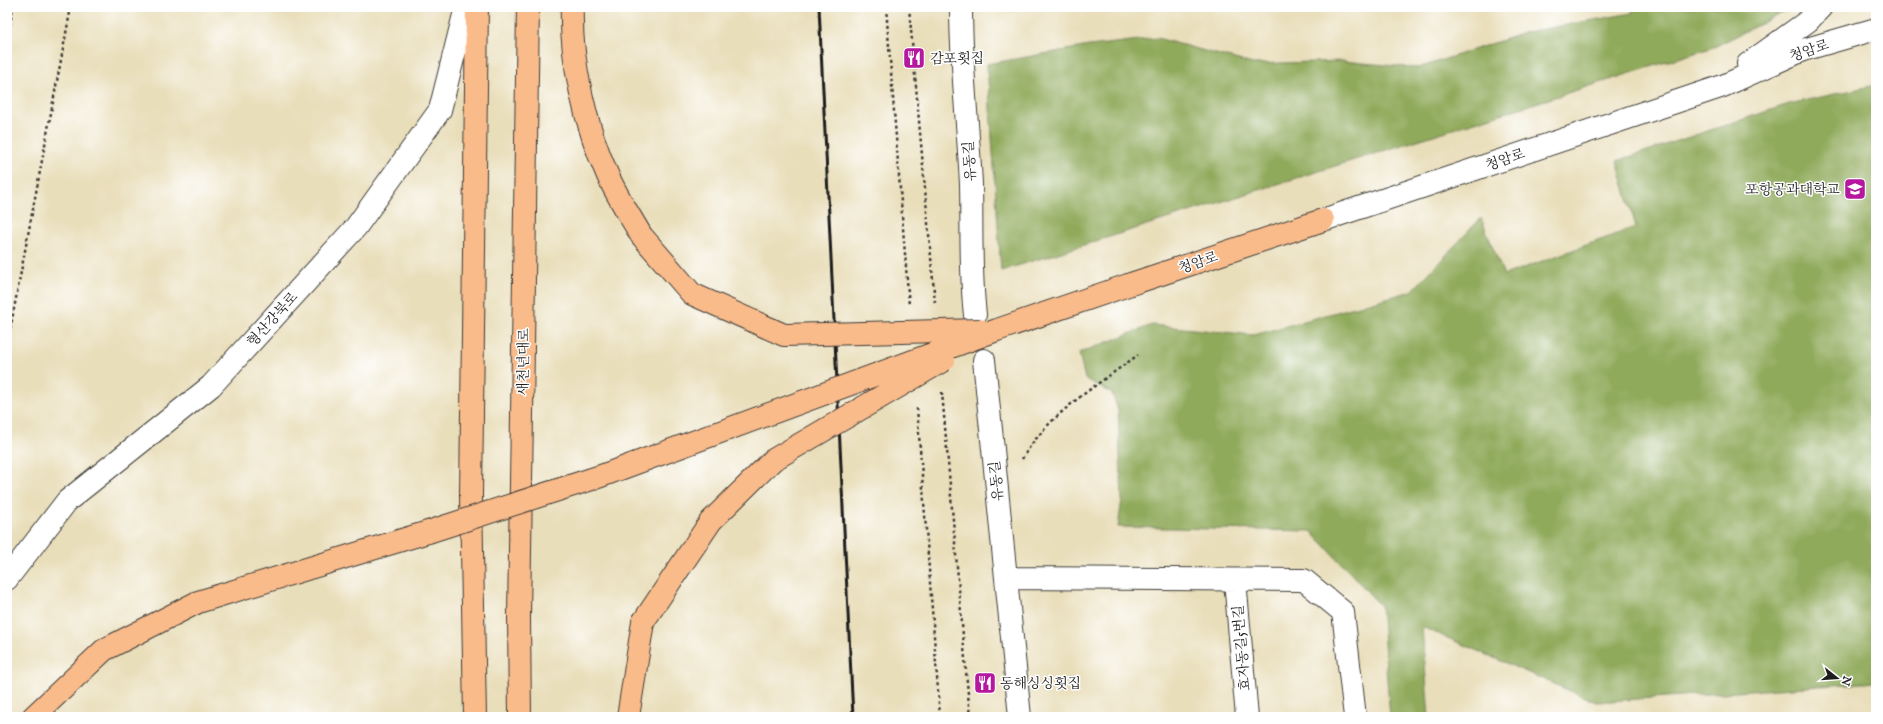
<svg xmlns="http://www.w3.org/2000/svg" width="1883" height="724" font-family="'IM FELL English','Noto Serif KR',serif">
  <style>
    .forest { fill: #90aa5c; stroke: #56633c }
    .lines { fill: none; stroke-linecap: round; stroke-linejoin: round }
    .street-casing { stroke: #3b3934; stroke-width: 24 }
    .primary-casing { stroke: #3b3934; stroke-width: 24 }
    .path { stroke: #3b3934; stroke-width: 2.5; stroke-dasharray: 3 3; stroke-linecap: butt }
    .street { stroke: #fff; stroke-width: 22 }
    .primary { stroke: #fabb8b; stroke-width: 22 }
    .rail { stroke: #1c1c1c; stroke-width: 3 }
    .primary-bridge-casing { stroke: #3b3934; stroke-width: 24; stroke-linecap: butt }
    .primary-bridge { stroke: #fabb8b; stroke-width: 22 }
    .labels { text-anchor: middle; stroke-width: 3; stroke-linejoin: round; paint-order: stroke }
    .street-label { font-size: 14px; fill: #1c1c1c; stroke: #fff }
    .poi-label { font-size: 14px; fill: #1c1c1c; stroke: #fff; text-anchor: start }
  </style>
  <rect width="100%" height="100%" fill="#fff"/>
  <filter id="ink" filterUnits="userSpaceOnUse"><feTurbulence type="fractalNoise" baseFrequency=".025" numOctaves="2"/><feDisplacementMap in="SourceGraphic" scale="8" xChannelSelector="R" yChannelSelector="G"/><feConvolveMatrix kernelMatrix="1 2 1 2 8 2 1 2 1" color-interpolation-filters="sRGB"/></filter>
  <filter id="wash" filterUnits="userSpaceOnUse"><feTurbulence type="fractalNoise" baseFrequency=".012" numOctaves="4" result="noise"/><feDisplacementMap in="SourceGraphic" scale="16" xChannelSelector="R" yChannelSelector="G"/><feGaussianBlur stdDeviation="0.9" result="paint"/><feColorMatrix in="noise" values="0 0 0 0 0 0 0 0 0 0 0 0 0 0 0 0 0 1.4 0 .05"/><feComposite in="paint" operator="in"/></filter>
  <g filter="url(#wash)">
    <rect width="100%" height="100%" fill="#e9deba"/>
    <path class="forest" d="M1633,7h161l-80,40 -713,224 -14,-207 102,-18 68,-8 96,26 89,-3 76,7 109,-36 105,-19z
      M1876,85v597l-280,20 -174,-75 7,90h-39l-9,-111 -70,-75 -193,-4 4,-28 -4,-89 -6,-17 -27,-14 -6,-26 73,-28 102,10 158,-44 69,-73 23,57 132,-48 -19,-66 172,-57z"/>
  </g>
  <g filter="url(#ink)">
    <g class="lines">
      <g class="street-casing">
        <path id="street" d="M961,7c0,59 7,118 10,177 1,44 -1,87 4,131
          M1748,64l60,-43 13,-14
          M1323,220l400,-134 80,-36 73,-21
          M984,360l36,357
          M1006,578l298,2 39,32 12,105
          M7,579l60,-78 144,-115 145,-159 84,-117 26,-103
          M1235,580l12,137"/>
      </g>
      <g class="primary-casing">
        <path id="primary" d="M572,7c-2,53 14,121 36,169 9,20 22,40 33,59
          M1131,284l192,-64
          M33,717l71,-67 94,-48 230,-70
          M475,717l-4,-222 6,-488
          M520,717l-1,-99 9,-611
          M628,717l15,-95"/>
      </g>
      <path class="path" d="M886,7l23,299
        M909,7l26,296
        M7,43l6,-36
        M7,346l64,-339
        M942,392l28,325
        M917,408l23,309
        M1022,459c26,-45 74,-73 116,-104"/>
      <use href="#street" class="street"/>
      <use href="#primary" class="primary"/>
      <path class="rail" d="M819,7l34,710"/>
      <g class="primary-bridge-casing">
        <path id="primary-bridge" d="M641,235l51,59 92,41 196,-5
          M428,532l173,-56 396,-146 134,-46
          M643,622l68,-101 62,-61 171,-100"/>
      </g>
      <use href="#primary-bridge" class="primary-bridge"/>
    </g>
  </g>
  <defs>
    <g id="restaurant-square" transform="scale(1.15)"><rect x="-9" y="-9" width="18" height="18" rx="4" fill="#b5179e" stroke="#fff"/><path d="M-5-6h1v4h1v-4h1v4h1v-4h1v5L-1.5 .5V6h-2V.5L-5-1ZM5-6V6H3V1.5H1.5Q1.5-4 5-6Z" fill="#fff"/></g>
    <g id="university-square" transform="scale(1.15)"><rect x="-9" y="-9" width="18" height="18" rx="4" fill="#b5179e" stroke="#fff"/><path d="M0-5L7-2L0 1L-7-2ZM-4 1L0 2.5L4 1V4Q0 6-4 4Z" fill="#fff"/></g>
  </defs>
  <g fill-rule="evenodd">
    <use href="#restaurant-square" x="914" y="58"/>
    <use href="#university-square" x="1855" y="189"/>
    <use href="#restaurant-square" x="985" y="683"/>
  </g>
  <g class="labels">
    <g class="street-label">
      <text transform="translate(1809 50) rotate(-19)" y="5">청암로</text>
      <text transform="translate(1505 159) rotate(-19)" y="5">청암로</text>
      <text transform="translate(969 161) rotate(-94)" y="5">유동길</text>
      <text transform="translate(1198 262) rotate(-19)" y="5">청암로</text>
      <text transform="translate(272 319) rotate(-48)" y="5">형산강북로</text>
      <text transform="translate(523 362) rotate(-89)" y="5">새천년대로</text>
      <text transform="translate(996 481) rotate(-96)" y="5">유동길</text>
      <text transform="translate(1241 648) rotate(-95)" y="5">효자동길5번길</text>
    </g>
    <g class="poi-label">
      <text x="930" y="63">감포횟집</text>
      <text x="1840" y="194" text-anchor="end">포항공과대학교</text>
      <text x="1000" y="688">동해싱싱횟집</text>
    </g>
  </g>
  <rect width="1883" height="724" fill="none" stroke="#fff" stroke-width="24"/>
  <g transform="translate(1837 678) rotate(107)" stroke="#ffffff" stroke-width="3" paint-order="stroke">
  <path d="M0-3L7 15L0 10L-7 15Z" fill="#1c1c1c"/>
  <text y="-6" font-size="11" font-weight="bold" text-anchor="middle" fill="#1c1c1c">N</text>
  </g>
</svg>
